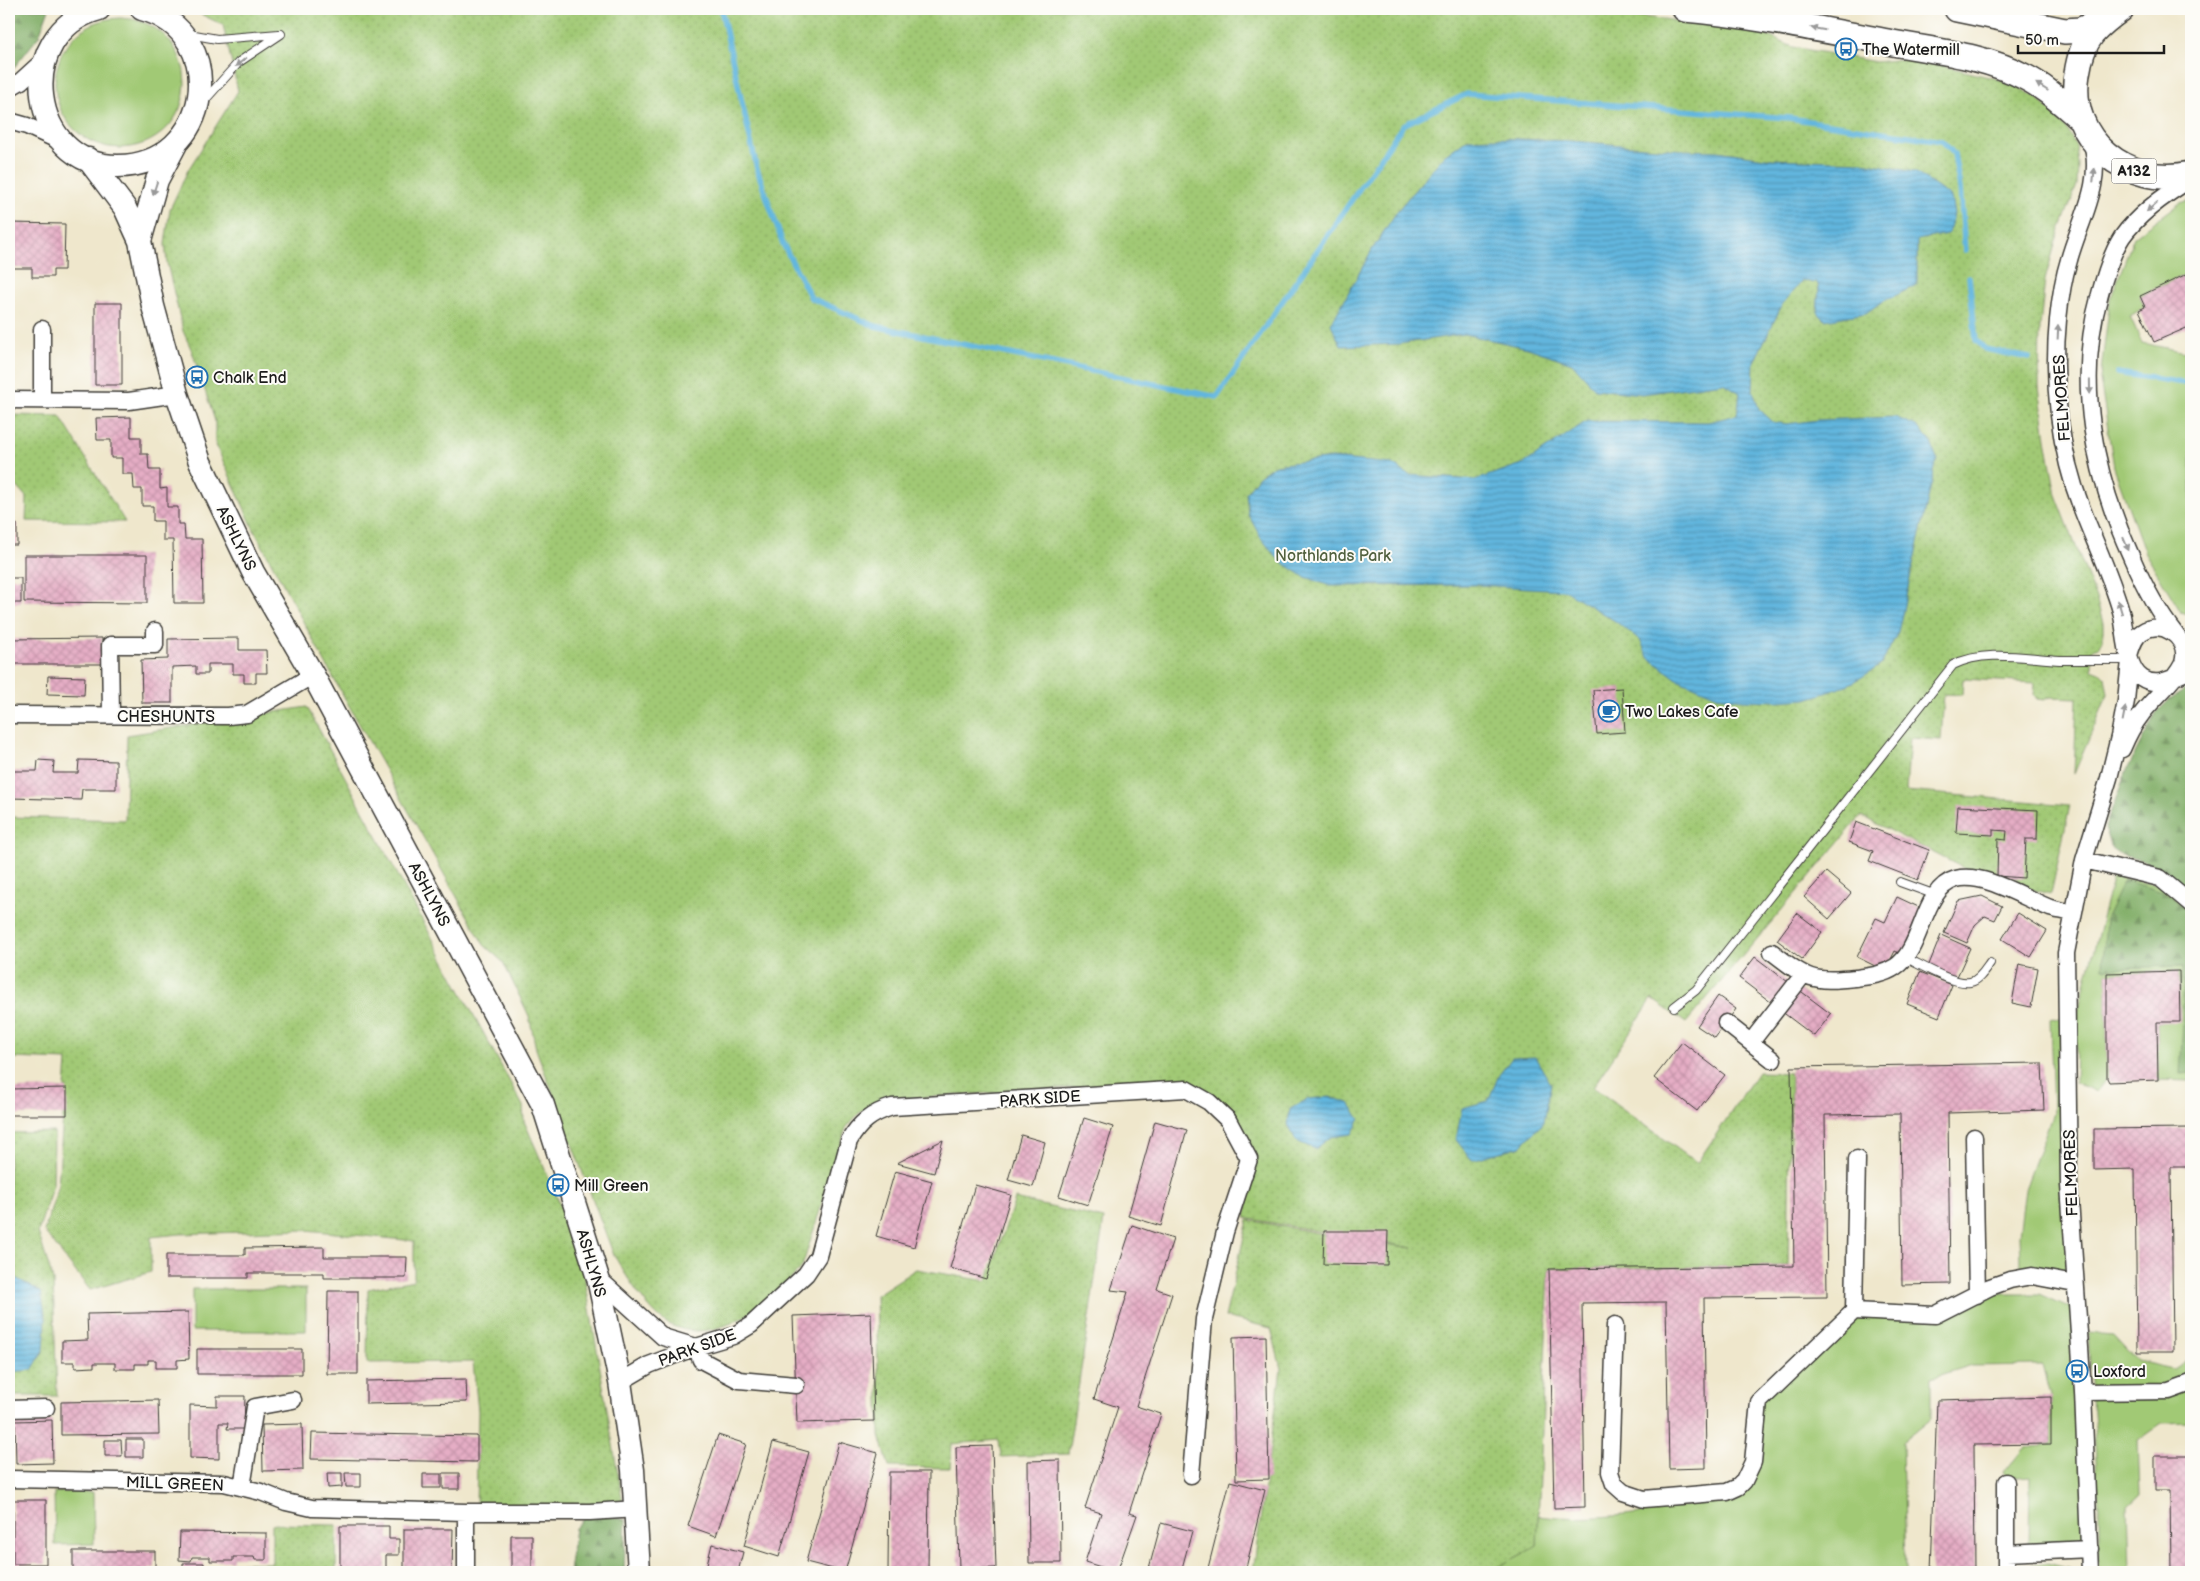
<svg xmlns="http://www.w3.org/2000/svg" width="2200" height="1581" font-family="'Balsamiq Sans',sans-serif">
  <style>
    .grass { fill: #a1c974; stroke: #5e7248 }
    .forest { fill: url(#forest-firs); stroke: #4e6441 }
    .park { fill: url(#park-dots); stroke: #5e7248 }
    .water { fill: url(#water-rules); stroke: #3f697d }
    .lines { fill: none; stroke-linecap: round; stroke-linejoin: round }
    .stream { stroke: #62b6de; stroke-width: 5.5 }
    .building { fill: url(#building-cross-hatch) }
    .lane-casing { stroke: #3c3a36; stroke-width: 10 }
    .street-casing { stroke: #3c3a36; stroke-width: 19 }
    .secondary-casing { stroke: #3c3a36; stroke-width: 25 }
    .primary-casing { stroke: #3c3a36; stroke-width: 28 }
    .lane { stroke: #fff; stroke-width: 8 }
    .street { stroke: #fff; stroke-width: 16 }
    .secondary { stroke: #fff; stroke-width: 22 }
    .primary { stroke: #fff; stroke-width: 25 }
    .oneway { fill: #999 }
    .labels { text-anchor: middle; stroke-width: 4; stroke-linejoin: round; paint-order: stroke }
    .shield { fill: #fdfcf7; stroke: #605f5e; stroke-width: 1 }
    .shield-label { font-size: 15px; font-weight: bold; fill: #1c1c1c }
    .poi-label { font-size: 16px; fill: #1c1c1c; stroke: #fdfcf7; text-anchor: start }
    .street-label { font-size: 16px; fill: #1c1c1c; stroke: #fdfcf7 }
    .park-label { font-size: 16px; fill: #51613f; stroke: #fdfcf7 }
  </style>
  <defs>
    <pattern id="forest-firs" width="22" height="20" patternUnits="userSpaceOnUse" patternTransform="scale(1.25)"><rect width="22" height="20" fill="#80ad66"/><path d="M5 1l3.5 6h-7zM16 11l3.5 6h-7z" fill="#688c53"/></pattern>
    <pattern id="park-dots" width="8" height="8" patternUnits="userSpaceOnUse" patternTransform="scale(1.25)"><rect width="8" height="8" fill="#a1c974"/><path d="M2 2h.1M6 6h.1" fill="none" stroke="#8aac64" stroke-width="1.8" stroke-linecap="round"/></pattern>
    <pattern id="water-rules" width="6" height="5" patternUnits="userSpaceOnUse" patternTransform="scale(1.25)"><rect width="6" height="5" fill="#62b6de"/><path d="M0 2.5h6" fill="none" stroke="#5093b3"/></pattern>
    <pattern id="building-cross-hatch" width="8" height="8" patternUnits="userSpaceOnUse" patternTransform="scale(1.25)"><rect width="8" height="8" fill="#e5adc5"/><path d="M0 0l8 8M0 8l8-8" fill="none" stroke="#c494a9"/></pattern>
  </defs>
  <rect width="100%" height="100%" fill="#fdfcf7"/>
  <filter id="ink" filterUnits="userSpaceOnUse"><feTurbulence type="fractalNoise" baseFrequency=".02" numOctaves="2"/><feDisplacementMap in="SourceGraphic" scale="10" xChannelSelector="R" yChannelSelector="G"/><feConvolveMatrix kernelMatrix="1 2 1 2 8 2 1 2 1" color-interpolation-filters="sRGB"/></filter>
  <filter id="wash" filterUnits="userSpaceOnUse"><feTurbulence type="fractalNoise" baseFrequency=".0096" numOctaves="4" result="noise"/><feDisplacementMap in="SourceGraphic" scale="20" xChannelSelector="R" yChannelSelector="G"/><feGaussianBlur stdDeviation="1.12" result="paint"/><feColorMatrix in="noise" values="0 0 0 0 0 0 0 0 0 0 0 0 0 0 0 0 0 1.4 0 .05"/><feComposite in="paint" operator="in"/></filter>
  <g filter="url(#wash)">
    <rect width="100%" height="100%" fill="#efe7cc"/>
    <path class="grass" d="M55 83a65 65 0 1 1 130 0a65 65 0 1 1-130 0Z
      M2191,200v72l-51,24 5,11 -15,9 12,27 49,10v262l-10,-3 -36,-59 -31,-86 -14,-88 10,-79 24,-63 46,-34z
      M2113,876l51,10 27,27v168l-33,-1 -1,-58 23,-1 -1,-50 -72,2v105l-11,14 -21,-10 2,-67z
      M2050,1018l11,1 6,241 -3,15 -32,1 -12,-12 -1,-29 6,-46 28,-76z
      M192,1289h114v42h-114z
      M1985,1294h55l33,15 13,235 -57,2 1,-70 -23,2 -3,-7 20,-24 27,-3v-44l-9,-35 -73,1 -38,12v41l-29,24 3,129h-417l49,-26 1,-31c69,9 137,-8 205,-19l15,-33 1,-61 95,-91 86,5z
      M2088,1333l25,2 24,26 36,8 18,-12v65l-29,1 -24,17 2,54 -12,11 2,67h-31v-65z
      M54,1492h39l1,52 -39,1z
      M2048,1563l22,6 1,3h-43l1,-6z"/>
    <path class="forest" d="M9,9h40l-10,27 -30,38z
      M2191,686v203l-13,1c-8,-7 -16,-20 -25,-25 -24,-13 -42,-1 -48,-38l21,-55 30,-59 12,-12z
      M2124,880l45,14 22,21v74l-5,24h5v60l-11,1 3,-51v-57l-80,2 3,-51z
      M590,1512l36,8 -2,52h-55l6,-44z"/>
    <path class="park" d="M190,9h1371l103,10 95,13 34,15 83,15 35,-4 90,22 19,8 19,11 28,30 9,17 2,19 -1,20 -21,56 -11,39 -5,47 -1,60 7,52 10,56 40,103 7,25v17l-4,7 -7,2v20l8,3 5,5 3,17 -34,80 3,-76 -27,-1 -6,3 -7,-1 -3,-4 1,-12 -72,-4 -1,16 -18,-1 -3,46 -31,-2 -4,53 164,14 -19,89 -64,-14 -126,-64 -175,207 -34,-24 -59,88 104,76 61,-91 33,1 -3,193 -239,3 -12,277 -49,26h-235l28,-203 -10,-41 -46,-11 23,-97 97,18 68,10 -168,-30 10,-59 -10,-24 -16,-28 -16,-12 -20,-11 -21,-2 -277,17 -22,5 -15,10 -12,14 -44,139c-31,35 -87,83 -135,56 -18,-10 -44,-51 -54,-70l-77,-204 -7,-33 -26,-54 -19,-17 -149,-264 -81,-151 -39,-87v-22l-23,-70 -9,-20 -16,-68 -2,-19 5,-35 18,-39 50,-79 -15,-66z
      M9,415l51,1 65,106 -99,-1 1,-23 -18,-21z
      M307,707l216,399 1,15 56,129 43,254 -147,4 2,-97 -5,-49 -106,1 1,-74 46,-9v-39l-108,-11 -126,4 -29,3v35l-61,18 -46,-59 14,-44 9,-127 -56,-2 -2,-241 116,3 2,-85z
      M54,1132l-1,52 -15,48 15,48 4,116h-48v-263z
      M1015,1199l89,20 -36,235 -67,3 -2,-17 -47,4 -2,24 -61,-1 -9,-32 -4,-140 40,-26 71,12z
      M272,1524l65,1 -1,47h-97v-9h33z"/>
    <path class="water" d="M1493,138l80,3 108,9 37,1 54,8 91,3 52,10 36,25 3,17 -6,20 -31,6v45l-37,18 -14,10 -41,7 -8,-8 2,-25 -3,-6 -3,2 -11,-3 -20,25 -28,57 -1,29 6,18 14,13 14,2 30,-4 78,-3 21,9 14,14 7,19 -39,173 -17,33 -27,17 -22,9 -25,8 -30,2 -34,-1 -26,-4 -40,-17 -29,-22 -8,-17 -25,-19 -51,-31 -87,-5 -147,1 -27,-10 -24,-16 -18,-22 -13,-24 -2,-21 13,-17 16,-11 57,-7 60,6 17,11 66,5 50,-17 62,-42 121,1 29,-7 3,-22 -16,-10 -82,11 -47,-5 -23,-26 -44,-15 -64,-14 -65,10 -58,2 -10,-22 42,-76 25,-38 31,-37 15,-17 23,-17z
      M1535,1057l16,27 -7,38 -23,24 -49,14 -16,-20 6,-32 26,-7 11,-26 13,-17z
      M1330,1097l19,6 11,16 -8,15 -21,3 -16,12 -19,-8 -8,-17 2,-15 18,-10z
      M9,1274l32,18 5,27 -2,31 -12,20 -23,2z"/>
    <g class="lines">
      <path class="stream" d="M721,9l36,160 26,75 28,54 64,28 342,71 186,-272 64,-31 322,24 153,23 12,13 6,34 5,63
        M1969,277l7,63 9,9 44,9
        M2117,373l74,11"/>
    </g>
    <g id="blocks">
      <path class="building" d="M9,223l56,1 -1,46h-11v7h-21v-9h-21v6h-2z
        M2191,272v54l-37,16 -15,-32 6,-3 -5,-11z
        M95,303h27v82h-27z
        M131,417v20h10v17h7l1,16h11v19l7,-1v19h11v17h6l1,15h17l1,64h-29l-1,-63h-10v-19h-10v-15h-11v-17h-8l-1,-15h-11v-16h-11v-18h-14l-1,-22z
        M9,523l8,1v21h-8z
        M24,555h123v48l-123,-1z
        M9,578h12v25h-12z
        M102,638v26h-93v-25z
        M239,638v12h27l1,23h-11v10h-12v-9h-11v-10h-25v10h-12v-8l-24,1v36h-30l-1,-43 27,-1v-20z
        M48,676l37,1 -1,18 -37,-1z
        M1622,688l3,44 -28,2 -4,-44z
        M38,760l16,1 -1,12h25l1,-13 37,1v28h-34l-1,11 -70,-2 1,-27h25z
        M1958,806l80,4 -1,29h-11l-2,39 -27,-2 1,-37 8,1 1,-9 -14,-1v5l-37,-2z
        M1856,822l73,28 -11,30 -49,-19 4,-10 -24,-9z
        M1826,872l25,21 -22,26 -25,-22z
        M1982,896l20,10 -7,14 -10,-4 -10,9 -8,18 -23,-10 14,-32z
        M1897,897l30,14 -22,45 -10,-5 -10,20 -28,-14 19,-39 9,4z
        M1797,913l25,19 -20,27 -25,-19z
        M2018,913l29,18 -16,26 -29,-18z
        M1941,935l29,13 -14,31 -28,-12z
        M1755,957l37,28 -16,21 -37,-28z
        M2019,964l19,4 -7,39 -19,-4z
        M2179,971l1,51h-23l1,58 -49,2 -2,-4v-105z
        M1920,972l32,13 -13,32 -32,-13z
        M1798,989l33,25 -17,22 -33,-25z
        M1718,996l18,13 -21,29 -18,-12z
        M1682,1042l43,33 -28,36 -43,-33z
        M2042,1063l2,47 -96,3 2,171 -48,1 -2,-171 -75,1 2,182 -123,1 2,170 -37,1 -3,-167 -84,1 3,204 -31,1 -5,-239 245,-3 -3,-199z
        M67,1088v27h-58v-26z
        M1084,1118l29,9 -25,78 -29,-9z
        M1155,1121l32,9 -26,96 -33,-10z
        M2191,1128v39h-20l2,185h-36l-2,-183 -41,1v-41z
        M1021,1135l24,7 -12,45 -25,-7z
        M943,1140l-9,33 -37,-10z
        M895,1171l37,10 -18,66 -38,-11z
        M975,1185l36,10 -25,84 -36,-11z
        M1132,1225l41,14 -16,50 15,5 -36,112 25,8 -32,99 8,2 -20,57 -32,-10 16,-49 -16,-5 33,-101 -24,-8 34,-107 -17,-2z
        M1324,1231h64l-1,34 -64,-1z
        M324,1247v10h83l-1,21h-82v-5h-76v5h-82v-23h79v-7z
        M328,1291h30v83h-31z
        M188,1312l1,47 -12,1v8h-21v-8h-8v4h-13v5h-20v-6h-21v4l-19,1v-6h-13v-21l26,-1 -1,-26z
        M871,1313l3,108 -77,2 -4,-107z
        M1266,1336l3,143 -33,1 -3,-143z
        M197,1349h105v25h-105z
        M466,1379l1,23 -101,2v-23z
        M217,1396h28l-1,33h-17l1,-6h-9v36l-29,-1v-53l27,1z
        M2051,1397v47l-77,1 1,127h-44l6,-172z
        M158,1400l1,34 -98,1v-33z
        M52,1420l1,43 -37,1 -1,-43z
        M302,1424l1,46 -40,1 -1,-46z
        M312,1433l165,3v26l-166,-3z
        M718,1435l28,9 -30,92 -28,-10z
        M126,1439h17v18h-17z
        M105,1440h16l1,16h-17z
        M773,1442l36,10 -30,105 -35,-11z
        M839,1442l39,11 -33,119 -39,-10z
        M992,1446l4,122 -37,1 -3,-122z
        M2155,1456h36v116h-20l-1,-82h-15z
        M1060,1460l1,103h-32l-1,-102z
        M889,1472h40l-1,100h-40z
        M327,1473h15v14l-14,1z
        M345,1473h16v14h-15z
        M443,1473h16v16h-16z
        M423,1474h18v14h-18z
        M1230,1481l35,9 -20,82h-38z
        M13,1500h33v64h-33z
        M1161,1523l31,8 -11,41h-33z
        M340,1526h49v13h10v16h-13v17h-46z
        M404,1529h49l-1,43h-48z
        M180,1532l86,1v27h-11l-1,-3h-21v4h-23v-4h-18l-1,4 -12,-1z
        M511,1535h21v37h-21z
        M712,1544l31,8 -5,20h-33z
        M73,1551h82v17h-6v4h-76z
        M183,1563h21v9h-21z"/>
    </g>
  </g>
  <g filter="url(#ink)">
    <use href="#blocks" fill-opacity="0" stroke="#3c3a36" stroke-width="1"/>
    <g class="lines">
      <g class="lane-casing">
        <path id="lane" d="M189,34l28,5 62,-5
          M204,101l35,-39 42,-28
          M1900,882l36,13
          M1906,958c15,7 48,27 64,24 9,-1 15,-12 20,-19
          M1674,1007l22,-17 257,-325c32,-16 71,-7 107,-5 23,0 46,0 70,0"/>
      </g>
      <g class="street-casing">
        <path id="street" d="M9,88l12,-7 23,-21
          M9,121l18,5 37,17
          M2091,140c14,42 -12,82 -22,120 -6,19 -9,40 -11,60 -6,63 1,130 24,189 13,34 29,67 39,102 5,19 4,56 21,67 16,11 33,-2 49,-8
          M42,399v-70
          M9,400l120,1 48,-7
          M2176,635c-19,-24 -33,-51 -45,-79 -37,-81 -56,-174 -31,-262 5,-19 11,-40 22,-57 17,-24 44,-43 69,-58
          M9,715l219,1 19,-2 66,-39
          M111,715l-1,-70h45v-14
          M2122,749c5,-12 11,-24 19,-34 10,-15 42,-41 43,-57 3,-22 -23,-39 -42,-26 -8,5 -10,14 -13,23
          M2084,860l76,18 31,26
          M1772,952c34,26 39,31 83,26 14,-2 28,-3 40,-11 29,-18 26,-78 61,-88 28,-7 68,19 94,29 7,2 15,3 22,5
          M1726,1023l47,37
          M1751,1042l52,-67
          M1974,1137l3,158
          M598,1278l65,59 33,10 5,13 38,20 57,5
          M1854,1311l3,-152
          M1615,1325l-5,147 4,12 9,8 21,7 83,-7 11,-5 6,-6 9,-19 6,-60 95,-91 81,4 55,-28 20,-7 22,-4 43,8
          M620,1382l29,-17 47,-18 37,-11 18,-11 55,-51 12,-18 31,-115c10,-18 23,-28 43,-34l294,-18 23,13 19,18 21,39 -24,73 -21,87 -13,156
          M2083,1392l86,-1 22,-8
          M9,1409l37,-1
          M9,1479l215,4 37,9 25,10 26,6 154,4h124l47,-3
          M2006,1482v90
          M242,1487l13,-80 38,-7
          M466,1512v60
          M2006,1553l84,-4
          M2090,1572l-7,-180 -14,-207 -3,-232 18,-93 25,-82 10,-41 7,-36 4,-41"/>
      </g>
      <g class="secondary-casing">
        <path id="secondary" d="M99,9c-87,23 -71,157 19,157 94,0 114,-133 24,-157
          M88,159l37,49 15,33 13,65 24,88 23,68 53,110 60,103 230,430 55,173 22,104 13,88 6,102
          M140,241l17,-61 19,-36"/>
      </g>
      <g class="primary-casing">
        <path id="primary" d="M1685,9c68,6 136,21 203,33 45,9 96,13 137,35 20,10 37,26 55,41
          M1957,9l108,22 15,-1 25,-10
          M2121,9c-10,7 -21,16 -29,25 -9,11 -13,26 -15,40 -11,66 51,114 114,100"/>
      </g>
      <use href="#lane" class="lane"/>
      <use href="#street" class="street"/>
      <use href="#secondary" class="secondary"/>
      <use href="#primary" class="primary"/>
    </g>
    <defs><path id="oneway-solid" d="M-6-.8H1V-3.2L6.5 0L1 3.2V.8H-6Z" transform="scale(1.25)"/></defs>
    <g class="oneway">
      <use href="#oneway-solid" transform="translate(1818 29) rotate(-170)"/>
      <use href="#oneway-solid" transform="translate(241 62) rotate(142)"/>
      <use href="#oneway-solid" transform="translate(2042 87) rotate(-148)"/>
      <use href="#oneway-solid" transform="translate(2094 175) rotate(-84)"/>
      <use href="#oneway-solid" transform="translate(155 188) rotate(108)"/>
      <use href="#oneway-solid" transform="translate(2152 207) rotate(139)"/>
      <use href="#oneway-solid" transform="translate(2058 332) rotate(-87)"/>
      <use href="#oneway-solid" transform="translate(2090 387) rotate(89)"/>
      <use href="#oneway-solid" transform="translate(2126 544) rotate(67)"/>
      <use href="#oneway-solid" transform="translate(2120 607) rotate(-107)"/>
      <use href="#oneway-solid" transform="translate(2124 714) rotate(-79)"/>
    </g>
  </g>
  <defs>
    <g id="bus-ring" transform="scale(1.125)"><circle r="9.5" fill="#fdfcf7" stroke="#1f6fb2" stroke-width="1.5"/><path d="M-5-6H5V4H4V6H2V4H-2V6H-4V4H-5ZM-3.5-4V0h7V-4ZM-3.5 1.2v1.5H-2V1.2ZM2 1.2v1.5H3.5V1.2Z" fill="#1f6fb2"/></g>
    <g id="cafe-ring" transform="scale(1.125)"><circle r="9.5" fill="#fdfcf7" stroke="#1f6fb2" stroke-width="1.5"/><path d="M-5.5-4.5H6V0H3Q3 3.5 0 3.5H-2.5Q-5.5 3.5-5.5 0ZM3-3.2v2h1.7v-2ZM-6 4.5H4V6H-6Z" fill="#1f6fb2"/></g>
  </defs>
  <g fill-rule="evenodd">
    <use href="#bus-ring" x="1846" y="49"/>
    <use href="#bus-ring" x="197" y="377"/>
    <use href="#cafe-ring" x="1609" y="711"/>
    <use href="#bus-ring" x="558" y="1185"/>
    <use href="#bus-ring" x="2077" y="1371"/>
  </g>
  <g class="labels">
    <rect class="shield" x="2111.5" y="158.5" width="45" height="25" rx="4"/>
    <g class="shield-label">
      <text x="2134" y="176">A132</text>
    </g>
    <g class="poi-label">
      <text x="1862" y="55">The Watermill</text>
      <text x="213" y="383">Chalk End</text>
      <text x="1625" y="717">Two Lakes Cafe</text>
      <text x="574" y="1191">Mill Green</text>
      <text x="2093" y="1377">Loxford</text>
    </g>
    <g class="street-label">
      <text transform="translate(2061 398) rotate(-94)" y="6">FELMORES</text>
      <text transform="translate(237 538) rotate(64)" y="6">ASHLYNS</text>
      <text x="166" y="722">CHESHUNTS</text>
      <text transform="translate(430 894) rotate(62)" y="6">ASHLYNS</text>
      <text transform="translate(1040 1098) rotate(-4)" y="6">PARK SIDE</text>
      <text transform="translate(2070 1173) rotate(-92)" y="6">FELMORES</text>
      <text transform="translate(592 1263) rotate(74)" y="6">ASHLYNS</text>
      <text transform="translate(697 1347) rotate(-20)" y="6">PARK SIDE</text>
      <text transform="translate(175 1483) rotate(2)" y="6">MILL GREEN</text>
    </g>
    <g class="park-label">
      <text x="1333" y="561">Northlands Park</text>
    </g>
  </g>
  <rect width="2200" height="1581" fill="none" stroke="#fdfcf7" stroke-width="30"/>
  <path d="M2018 45v8h146v-8" fill="none" stroke="#1c1c1c" stroke-width="2.5"/>
  <text x="2025" y="45" font-size="15" fill="#1c1c1c" stroke="#fdfcf7" stroke-width="4" paint-order="stroke">50 m</text>
</svg>
